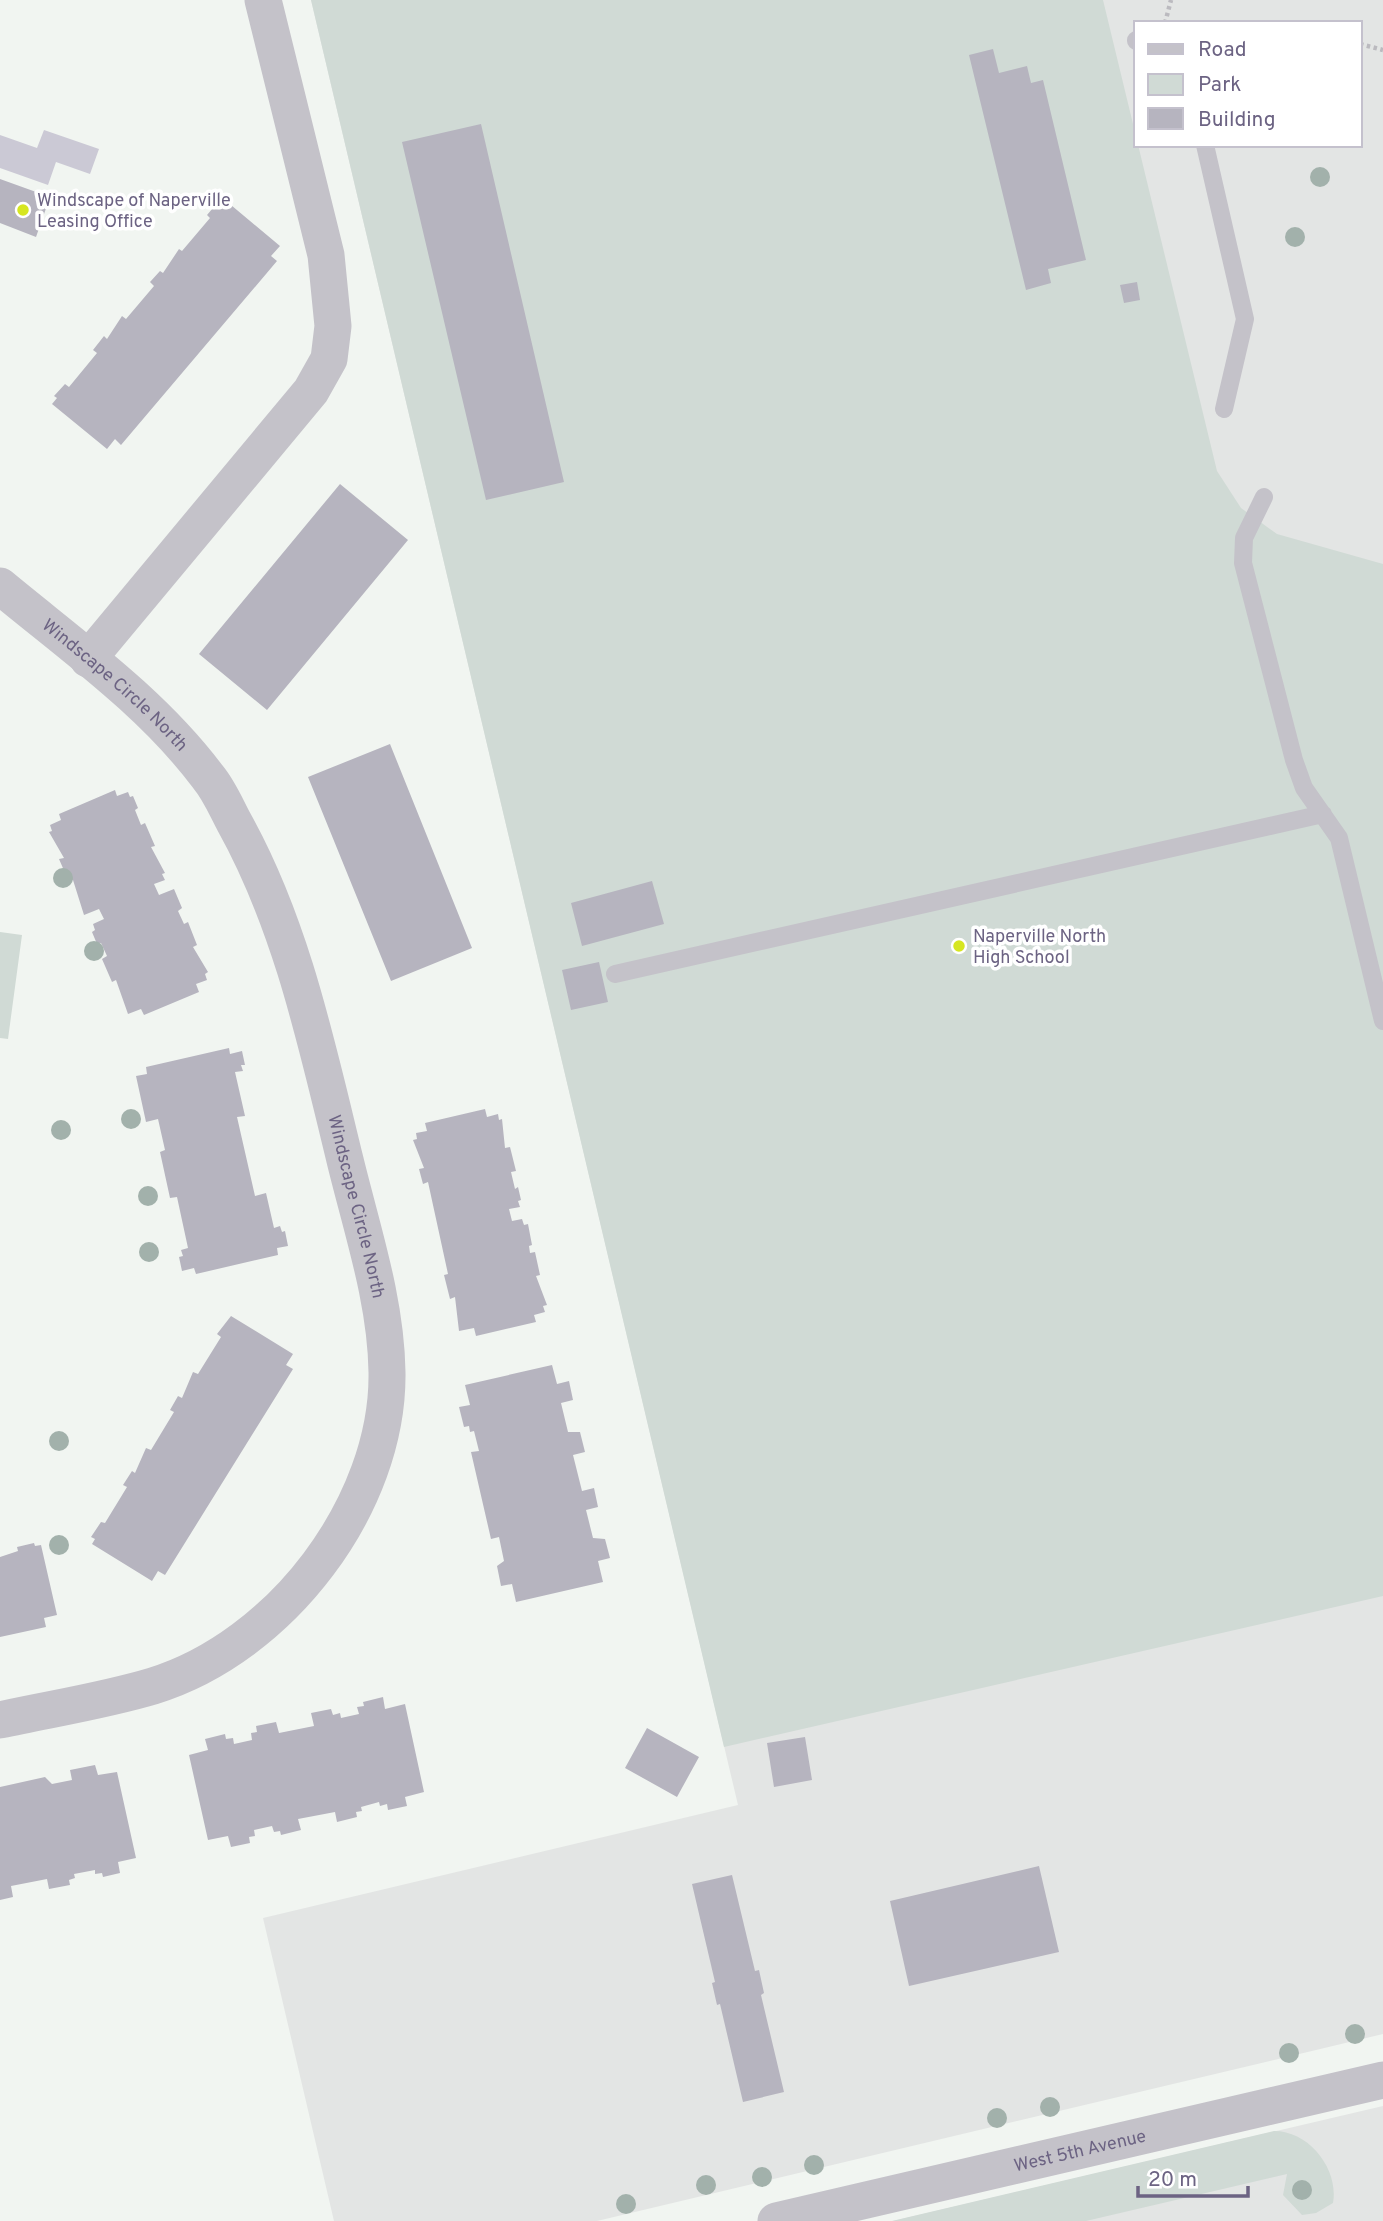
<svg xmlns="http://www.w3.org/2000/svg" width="1383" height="2221" font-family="Overpass,sans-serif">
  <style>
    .built { fill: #e3e5e4; fill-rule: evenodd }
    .green { fill: #d0dad5 }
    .water { fill: #cbc9d5 }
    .building { fill: #b6b4bf }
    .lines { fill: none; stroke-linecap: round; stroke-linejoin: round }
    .path { stroke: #bbbabf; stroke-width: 4.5; stroke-dasharray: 3.5 3.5; stroke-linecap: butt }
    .lane { stroke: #c4c2c9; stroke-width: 18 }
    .street { stroke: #c4c2c9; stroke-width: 37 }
    .tree { fill: #a2b1ab }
    .poi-dot { fill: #d6e620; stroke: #fff; stroke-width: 2.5 }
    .labels { text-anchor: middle; stroke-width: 7; stroke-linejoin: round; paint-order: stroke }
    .poi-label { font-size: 18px; fill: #6c6383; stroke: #fff; text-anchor: start }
    .street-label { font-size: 18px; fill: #6c6383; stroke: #fff }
  </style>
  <rect width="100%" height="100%" fill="#f1f5f1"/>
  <path class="built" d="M311,0h1072v2034l-786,187h-263l-71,-303 475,-113zM1136,23h224v122h-224z
    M1383,2106v115h-490z"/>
  <path class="green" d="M311,0h792l114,471 24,37 36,26 106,30v1032l-659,151z
    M0,932l22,3 -14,104 -8,-1z
    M1274,2131c36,0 65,39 59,72l-17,10 -14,2 -19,-20 4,-21 -201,47h-194z"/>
  <path class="water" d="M44,130l55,19 -9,25 -34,-12 -8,23 -48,-17v-33l37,13z"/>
  <path class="building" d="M993,49l6,24 28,-7 4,17 12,-3 43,180 -38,9 3,14 -25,7 -57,-235z
    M481,124l83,358 -78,18 -84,-358z
    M0,179l50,18 -14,40 -36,-14z
    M225,200l55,46 -9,10 6,5 -156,184 -6,-6 -8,10 -55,-45 5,-6 -3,-2 11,-12 4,3 28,-34 -4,-3 11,-14 3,3 15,-23 4,3 28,-33 -4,-4 10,-11 3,2 16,-24 3,2 28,-33 -3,-3 11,-13 3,3z
    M1137,282l3,18 -16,3 -4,-18z
    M340,484l68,56 -141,170 -68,-56z
    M390,744l82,204 -81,33 -83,-204z
    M115,790l2,6 11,-4 2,5 3,-1 5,12 -3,2 6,15 4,-2 10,23 -4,1 14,26 -3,1 3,6 -11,4 5,11 15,-6 8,19 -4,3 6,13 4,-2 9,23 -4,2 15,25 -3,2 2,6 -11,4 3,8 -55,23 -3,-6 -13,5 -12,-34 -4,2 -10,-23 5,-3 -6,-13 -4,1 -5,-12 3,-2 -2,-6 11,-5 -5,-10 -15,6 -11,-35 -4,2 -10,-23 5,-1 -15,-26 3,-1 -2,-6 11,-5 -2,-6z
    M652,881l12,43 -82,22 -11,-43z
    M599,962l9,40 -37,8 -9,-40z
    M229,1048l1,6 12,-3 3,14h-4l2,6 -8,1 10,44 -8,1 18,79 11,-3 8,35 6,-2 2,6 3,-1 3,15 -11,2 1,7 -82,19 -2,-6 -12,3 -3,-14 4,-1 -2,-6 7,-2 -11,-51 -7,1 -10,-46 5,-2 -7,-31 -12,3 -10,-46 11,-2 -1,-7z
    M485,1109l2,8 11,-3 1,6 3,-1 3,29 5,-1 6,24 -5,1 4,17 3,-2 3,13 -3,1 2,6 -11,2 3,12 10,-2 2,6 4,-1 4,21 -3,1 1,7 5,-1 5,23 -4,1 11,29 -4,1 2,6 -11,3 2,7 -60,14 -2,-8 -15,3 -4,-34 -5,2 -6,-24 4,-1 -20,-92 -5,2 -4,-15 5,-1 -11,-28 4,-1 -1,-6 11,-2 -2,-8z
    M231,1316l62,38 -7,11 7,4 -128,206 -7,-4 -6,10 -60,-37 3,-5 -4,-2 10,-15 4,1 22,-36 -4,-2 9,-14 3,2 11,-25 5,2 23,-38 -4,-2 8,-14 4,2 11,-26 5,2 23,-37 -4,-3z
    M552,1365l5,19 12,-3 4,19 -12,3 7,29h12l5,20 -12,3 9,36 12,-3 4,19 -12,3 7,28 12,1 5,19 -12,3 5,21 -87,20 -4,-18 -11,2 -4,-20 7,-5 -5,-24 -8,2 -20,-87 8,-1 -5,-20 -4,1 -1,-6 -5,1 -5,-20 11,-2 -5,-20z
    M34,1543l1,3 6,-1 16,70 -13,3 2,9 -46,10v-80l18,-6 -1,-4z
    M383,1697l2,12 20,-5 19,88 -19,5 2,9 -19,4 -1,-6 -7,2 -1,-4 -18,5 1,4 -6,1 1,5 -20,5 -2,-10 -37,7 3,11 -20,5 -1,-4 -6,1 -2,-6 -18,4 1,6 -6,1 1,6 -19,4 -3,-11 -20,4 -19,-85 19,-5 -3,-11 20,-5 1,5 7,-1 1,6 18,-4 -1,-7 6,-1 -1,-6 20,-4 3,11 35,-7 -3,-13 20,-4 2,6 7,-2 1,5 18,-4 -2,-7 7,-1 -1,-4z
    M647,1728l52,29 -22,40 -52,-29z
    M805,1737l7,43 -38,7 -7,-44z
    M95,1765l3,10 19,-3 19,86 -18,4 2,11 -17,4 -1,-4 -7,1v-4l-21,4 1,4 -6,2 1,5 -21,4 -2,-10 -36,7 2,11 -13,3v-113l45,-10 7,7 20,-4 -2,-10z
    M1039,1866l20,86 -150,34 -19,-85z
    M732,1875l23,96 4,-1 5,23 -3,2 23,97 -41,10 -23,-98 -3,1 -5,-22 3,-1 -23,-98z"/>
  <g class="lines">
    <path class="path" d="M1165,23l6,-23
      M1360,44l23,6"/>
    <path class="lane" d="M1136,40v1
      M1205,145l40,174 -21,90
      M1264,497l-20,41 -1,25 51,197 10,28 35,50 44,183
      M615,974l708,-160"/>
    <g class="street">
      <path id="s1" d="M0,586c71,59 152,116 208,191 11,13 18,30 26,45 58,104 83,224 111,338 17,70 41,140 42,212 2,133 -107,275 -234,314 -50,15 -103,23 -153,34"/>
      <path d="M88,659l223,-268 18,-32 4,-33 -7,-71 -63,-255"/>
      <path id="s2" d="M776,2221l607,-141"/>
    </g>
  </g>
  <g class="tree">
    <circle cx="1320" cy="177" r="10"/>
    <circle cx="1295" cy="237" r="10"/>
    <circle cx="63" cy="878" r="10"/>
    <circle cx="94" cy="951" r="10"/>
    <circle cx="131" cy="1119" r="10"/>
    <circle cx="61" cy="1130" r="10"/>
    <circle cx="148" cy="1196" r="10"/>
    <circle cx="149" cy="1252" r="10"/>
    <circle cx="59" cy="1441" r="10"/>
    <circle cx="59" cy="1545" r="10"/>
    <circle cx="1355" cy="2034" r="10"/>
    <circle cx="1289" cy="2053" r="10"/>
    <circle cx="1050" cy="2107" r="10"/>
    <circle cx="997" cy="2118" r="10"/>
    <circle cx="814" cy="2165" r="10"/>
    <circle cx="762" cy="2177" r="10"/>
    <circle cx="706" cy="2185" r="10"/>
    <circle cx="1302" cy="2190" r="10"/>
    <circle cx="626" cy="2204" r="10"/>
  </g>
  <g class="poi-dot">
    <circle cx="23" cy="210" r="7"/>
    <circle cx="959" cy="946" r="7"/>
  </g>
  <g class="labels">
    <g class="poi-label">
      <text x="37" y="206">Windscape of Naperville<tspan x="37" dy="21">Leasing Office</tspan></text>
      <text x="973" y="942">Naperville North<tspan x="973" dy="21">High School</tspan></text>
    </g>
    <g class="street-label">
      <text dy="6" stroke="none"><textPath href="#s1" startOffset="152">Windscape Circle North</textPath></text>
      <text dy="6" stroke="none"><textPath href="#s1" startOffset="740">Windscape Circle North</textPath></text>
      <text dy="6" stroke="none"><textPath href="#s2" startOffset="312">West 5th Avenue</textPath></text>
    </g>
  </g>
  <rect x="1134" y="21" width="228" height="126" fill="#ffffff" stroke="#c4c1cd" stroke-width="2"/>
  <rect x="1148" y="44" width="35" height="10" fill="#c4c2c9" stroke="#c4c1cd" stroke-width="2"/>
  <text x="1198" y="56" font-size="21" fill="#6c6383">Road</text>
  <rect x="1148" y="74" width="35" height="21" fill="#d0dad5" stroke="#c4c1cd" stroke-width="2"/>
  <text x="1198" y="91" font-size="21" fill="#6c6383">Park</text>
  <rect x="1148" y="108" width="35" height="21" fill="#b6b4bf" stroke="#c4c1cd" stroke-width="2"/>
  <text x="1198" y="126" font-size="21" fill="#6c6383">Building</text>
  <path d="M1138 2186v10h110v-10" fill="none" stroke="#6c6383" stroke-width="3.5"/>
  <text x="1148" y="2186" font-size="21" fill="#6c6383" stroke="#ffffff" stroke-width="5" paint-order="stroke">20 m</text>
</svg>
